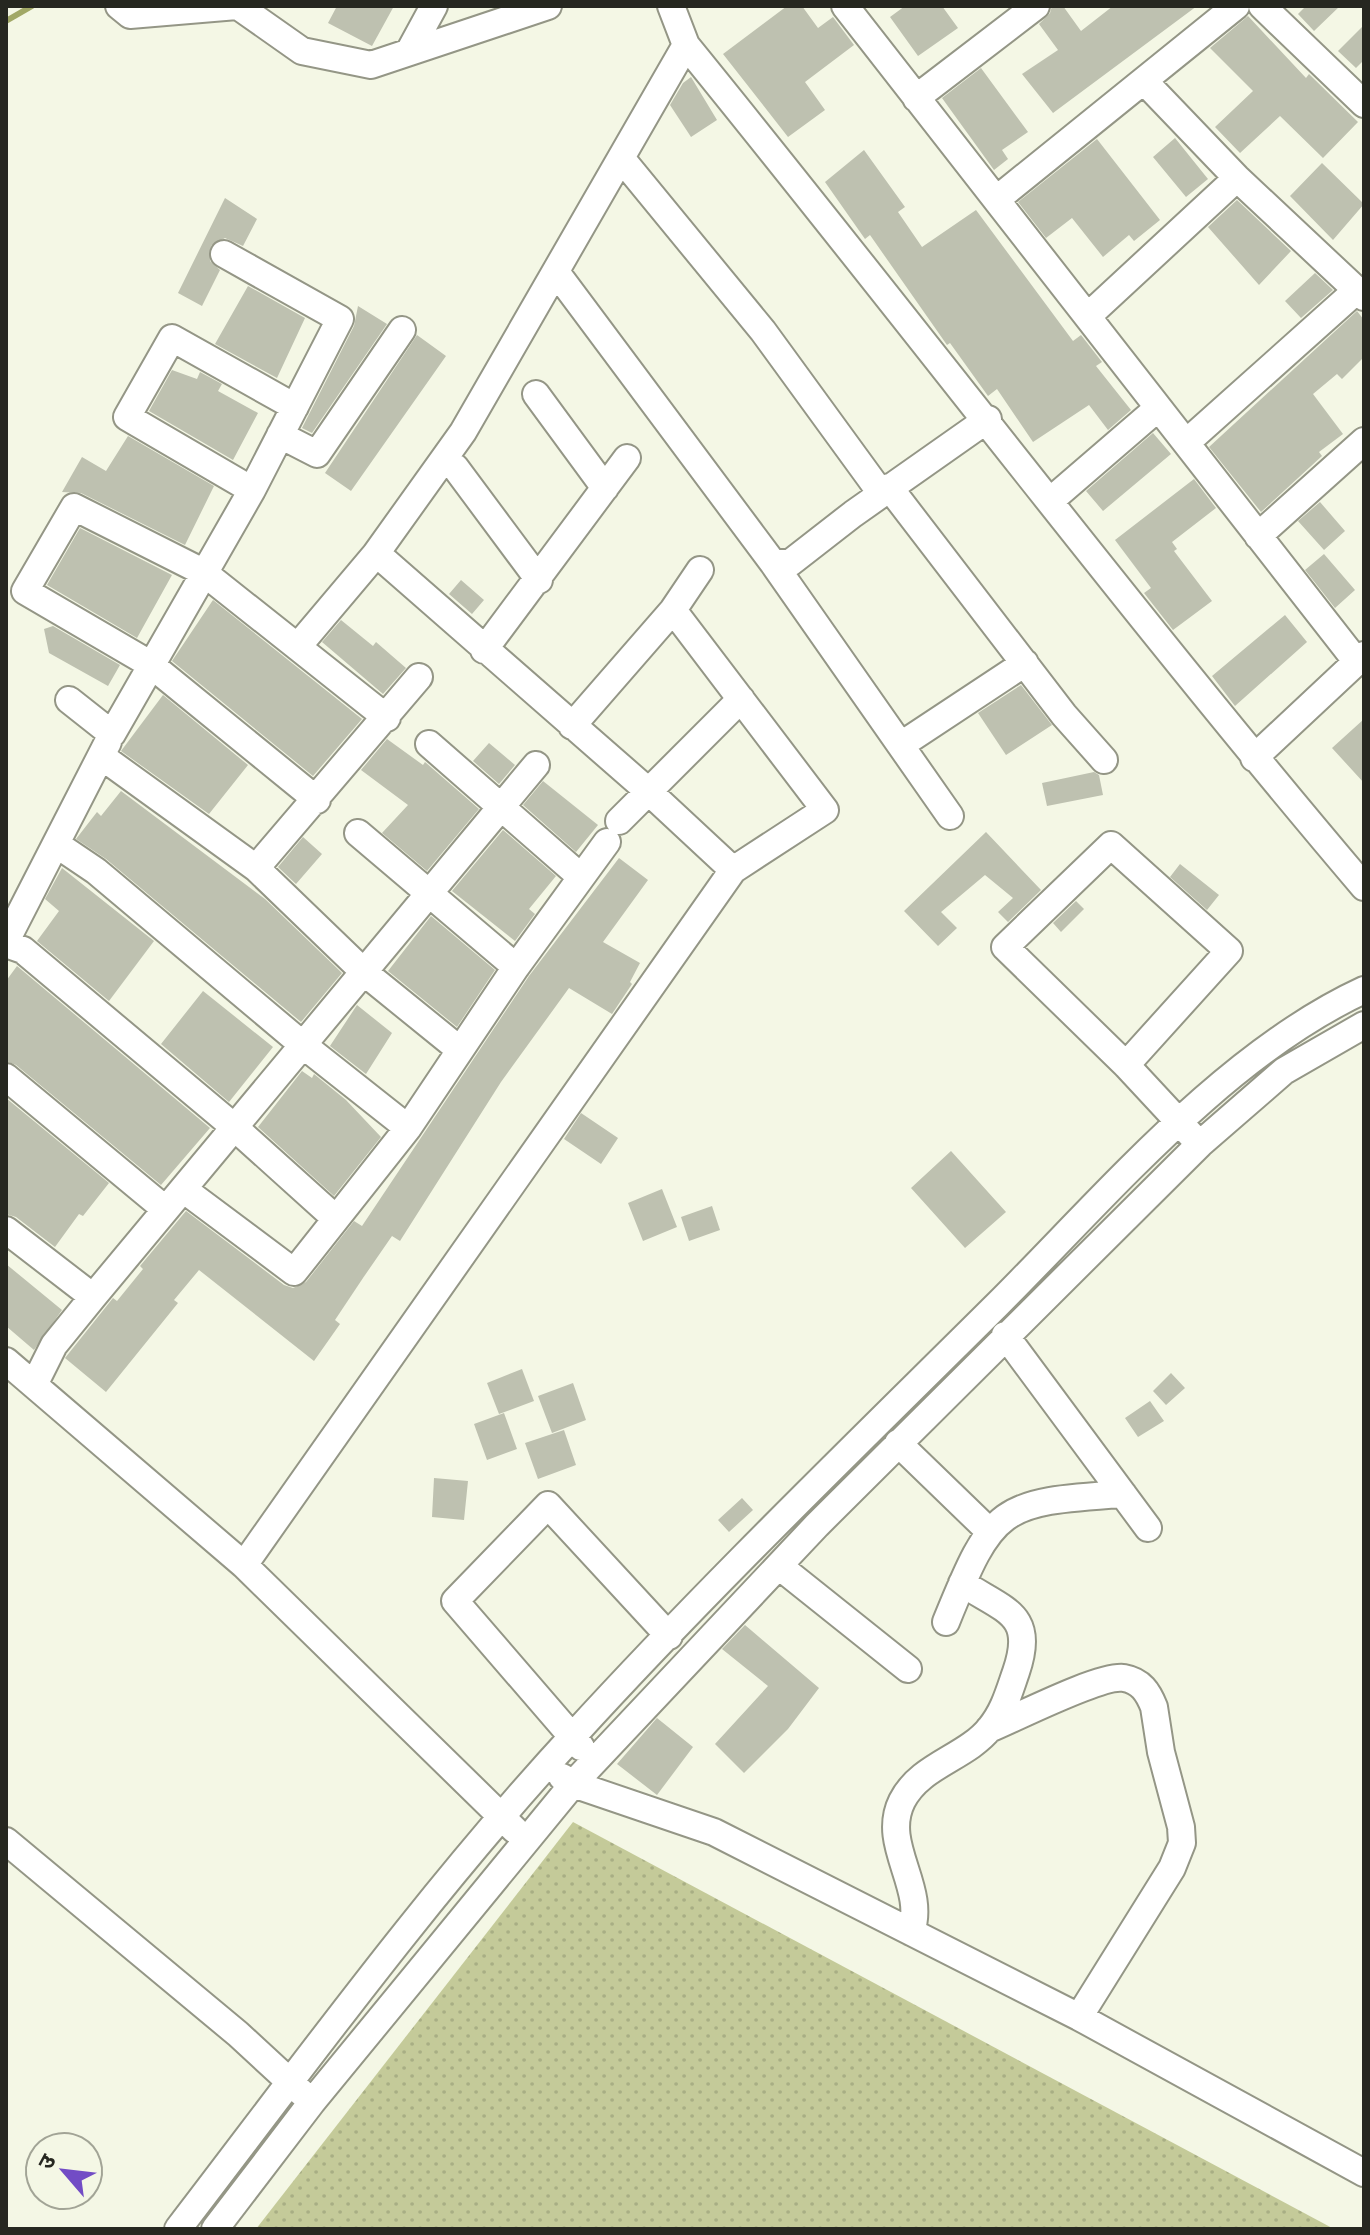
<svg xmlns="http://www.w3.org/2000/svg" width="1370" height="2235" font-family="'Noto Sans','Noto Sans Devanagari',sans-serif">
  <style>
    .grass { fill: url(#grass-dots) }
    .lines { fill: none; stroke-linecap: round; stroke-linejoin: round }
    .stream { stroke: #a1a866; stroke-width: 6 }
    .building { fill: #bec1b0 }
    .minor-casing { stroke: #949686; stroke-width: 30 }
    .minor { stroke: #fff; stroke-width: 26 }
  </style>
  <defs>
    <pattern id="grass-dots" width="8" height="8" patternUnits="userSpaceOnUse" patternTransform="scale(2)"><rect width="8" height="8" fill="#c4ca99"/><path d="M2 2h.1M6 6h.1" fill="none" stroke="#a8ae84" stroke-width="1.8" stroke-linecap="round"/></pattern>
  </defs>
  <rect width="100%" height="100%" fill="#f4f7e5"/>
  <path class="grass" d="M573,1822l761,407h-1078z"/>
  <g class="lines">
    <path class="stream" d="M6,21l26,-15"/>
  </g>
  <path class="building" d="M337,6h57l-22,40 -44,-23z
    M787,6h15l16,22 15,-11 21,28 -49,37 20,28 -37,27 -65,-83z
    M905,6h37l16,22 -40,28 -28,-39z
    M1052,6h11l18,25 32,-25h84l-144,107 -31,-39 36,-24 -19,-26 11,-11z
    M1306,6h34l-26,25 -16,-17z
    M1248,16l58,62 3,-4 49,48 -35,36 -43,-42 -40,37 -25,-26 38,-36 -43,-43z
    M1364,25v35l-8,8 -18,-17z
    M981,68l47,64 -26,18 6,9 -14,11 -52,-72z
    M691,77l26,43 -26,17 -21,-32 13,-22z
    M1175,138l33,41 -22,18 -33,-40z
    M1097,139l63,81 -26,21 -5,-6 -26,22 -31,-39 -26,20 -28,-36z
    M864,150l41,57 -7,5 24,35 54,-37 97,131 8,-6 21,27 -6,4 35,44 -23,20 -19,-25 -56,37 -36,-53 -9,7 -38,-53 -3,2 -77,-110 -5,4 -40,-57z
    M1322,163l42,41 -31,36 -43,-44z
    M225,198l32,21 -14,27 -18,-8 -14,8 -1,15 10,9 -18,36 -24,-13z
    M1237,200l54,51 -32,34 -51,-58z
    M1315,273l18,17 -32,28 -16,-17z
    M248,286l57,32 -28,60 -62,-34z
    M358,306l29,18 -75,109 -10,-5 52,-102z
    M1357,311l7,9v37l-22,22 -5,-5 -24,20 30,40 -24,18 3,4 -61,56 -52,-65z
    M417,335l29,21 -95,135 -26,-18z
    M172,370l25,9 3,-7 22,12 -4,7 40,22 -25,47 -84,-49z
    M1153,433l18,21 -68,57 -17,-20z
    M128,436l86,50 -29,59 -104,-52 -19,-1 20,-35 24,14z
    M1194,479l22,29 -44,34 5,7 -3,2 38,50 -39,29 -29,-37 7,-5 -36,-48z
    M1320,502l25,29 -21,19 -26,-29z
    M80,528l92,47 -35,63 -90,-53z
    M1324,554l31,36 -20,18 -30,-38z
    M461,580l23,20 -12,14 -23,-20z
    M213,600l149,119 -49,57 -141,-115z
    M1285,615l22,27 -72,64 -23,-30z
    M341,620l32,26 3,-4 30,26 -23,26 -61,-52z
    M53,626l67,39 -12,21 -59,-33 -5,-24z
    M1021,685l31,40 -46,30 -28,-42z
    M163,695l85,70 -39,49 -88,-63z
    M1364,719v64l-32,-35z
    M387,739l36,26 2,-3 54,47 -52,62 -45,-38 26,-28 -47,-35z
    M489,743l26,22 -16,19 -26,-23z
    M1094,772l5,3 4,20 -56,11 -5,-23z
    M543,781l55,44 -22,27 -53,-47z
    M121,791l144,108 77,74 -41,49 -195,-163 -30,-20 21,-27 4,4z
    M503,830l53,46 -27,33 6,5 -20,27 -63,-50z
    M986,832l55,58 -33,32 -10,-10 15,-14 -28,-23 -44,37 16,16 -19,18 -34,-35z
    M303,837l19,17 -26,30 -18,-17z
    M619,858l29,22 -45,62 37,21 -10,19 2,2 -20,30 -43,-26 -68,94 -101,159 -8,-5 -29,42 -28,42 5,4 -26,37 -115,-91 -25,30 4,3 -72,89 -41,-34 48,-60 4,3 26,-32 -3,-3 46,-55 98,74 9,3 13,-6 48,-61 8,5 167,-250z
    M1180,864l39,31 -12,15 -37,-33z
    M62,868l92,73 -45,60 -72,-60 22,-30 -14,-12z
    M1076,901l8,8 -23,23 -8,-9z
    M431,916l64,54 -38,57 -69,-56z
    M17,966l193,162 -49,57 -145,-120 -10,-4v-80z
    M203,991l70,56 -44,55 -68,-58z
    M357,1005l35,28 -26,41 -36,-28z
    M302,1071l10,7 2,-4 32,26 35,37 -47,59 -76,-69z
    M6,1098l103,85 -26,33 -4,-2 -24,33 -39,-30 -10,-3z
    M581,1113l37,25 -17,26 -37,-25z
    M951,1151l55,61 -41,36 -54,-60z
    M662,1189l15,38 -34,14 -15,-38z
    M712,1206l8,24 -31,11 -8,-24z
    M6,1264l56,46 -28,40 -28,-24z
    M522,1369l12,32 -35,13 -12,-31z
    M1171,1373l14,15 -19,17 -13,-14z
    M573,1383l13,37 -34,13 -14,-37z
    M1150,1401l14,20 -26,16 -13,-19z
    M504,1413l13,36 -30,11 -13,-36z
    M564,1430l12,35 -38,14 -13,-36z
    M434,1478l34,3 -4,39 -32,-3z
    M742,1498l11,12 -24,22 -11,-12z
    M745,1625l74,63 -31,41 -44,44 -29,-29 53,-58 -46,-37z
    M657,1718l36,29 -36,48 -40,-31z"/>
  <g class="lines">
    <g class="minor-casing">
      <path id="minor" d="M119,6l11,9 107,-9
        M238,6l64,45 69,14 177,-59
        M671,6l15,39c228,280 445,568 678,842
        M845,6l512,656
        M1262,6l102,98
        M409,52l25,-46
        M1144,81l93,97 127,119
        M916,98l120,-92
        M621,158l142,173 118,162
        M997,199l239,-193
        M556,272l217,291h17l63,-49 135,-95
        M1088,316l149,-138
        M536,394l69,94
        M280,435l37,19 85,-124
        M1187,442l170,-152
        M455,467l84,113
        M889,487l175,228 40,45
        M252,490l-125,-73 45,-79 123,69
        M1050,501l108,-93
        M1258,536l106,-95
        M384,560l263,230 86,80
        M773,563l177,253
        M299,645l76,-90 88,-123 223,-387
        M484,650l143,-192
        M69,700l43,34 140,-244 88,-171 -116,-65
        M572,726l101,-116 27,-40
        M429,744l152,133
        M901,745l124,-82
        M101,756l155,112 109,105 95,77
        M1254,758l110,-103
        M317,800l-167,-136 -125,-73 49,-84 129,65 184,146
        M619,821l122,-122
        M358,833l158,134
        M56,844l40,27 207,174 105,83
        M256,868l163,-191
        M6,941l102,-199
        M6,944l17,6 210,176 101,91
        M1126,1065l103,-114 -118,-106 -106,102 121,118 66,71
        M6,1077l159,132
        M183,1189l111,83 114,-144 108,-161 91,-125
        M6,1230l87,67
        M1005,1335l143,193
        M6,1361l238,204 271,265
        M34,1385l20,-40 39,-48 443,-532
        M898,1443l91,88
        M244,1565l489,-695 92,-60 -152,-200
        M779,1566l129,103
        M946,1622c47,-116 53,-120 177,-128
        M989,1729c27,-11 112,-55 135,-51 17,3 24,14 30,29l7,45 20,75 1,16 -10,25 -93,149
        M581,1747l-126,-146 93,-96 121,131
        M562,1777l11,7 141,48 365,185 285,156
        M6,1841l232,193 64,59
        M911,1932c16,-45 -31,-87 -9,-131 18,-36 64,-43 88,-73 14,-17 19,-36 26,-56 20,-58 -11,-61 -54,-89
        M178,2229c128,-167 252,-338 395,-493 136,-149 282,-290 425,-432 108,-108 227,-250 366,-314
        M215,2229l97,-127 261,-318 244,-259 383,-381 84,-73 80,-46"/>
    </g>
    <use href="#minor" class="minor"/>
  </g>
  <rect width="1370" height="2235" fill="none" stroke="#262720" stroke-width="16"/>
  <g transform="translate(64 2171) rotate(298)"><circle r="38" fill="#f4f7e5" stroke="#a2a496" stroke-width="2"/>
  <path d="M0-6L14 30L0 20L-14 30Z" fill="#724cc5"/>
  <text y="-12" font-size="22" font-weight="bold" text-anchor="middle" fill="#262720">उ</text>
  </g>
</svg>
